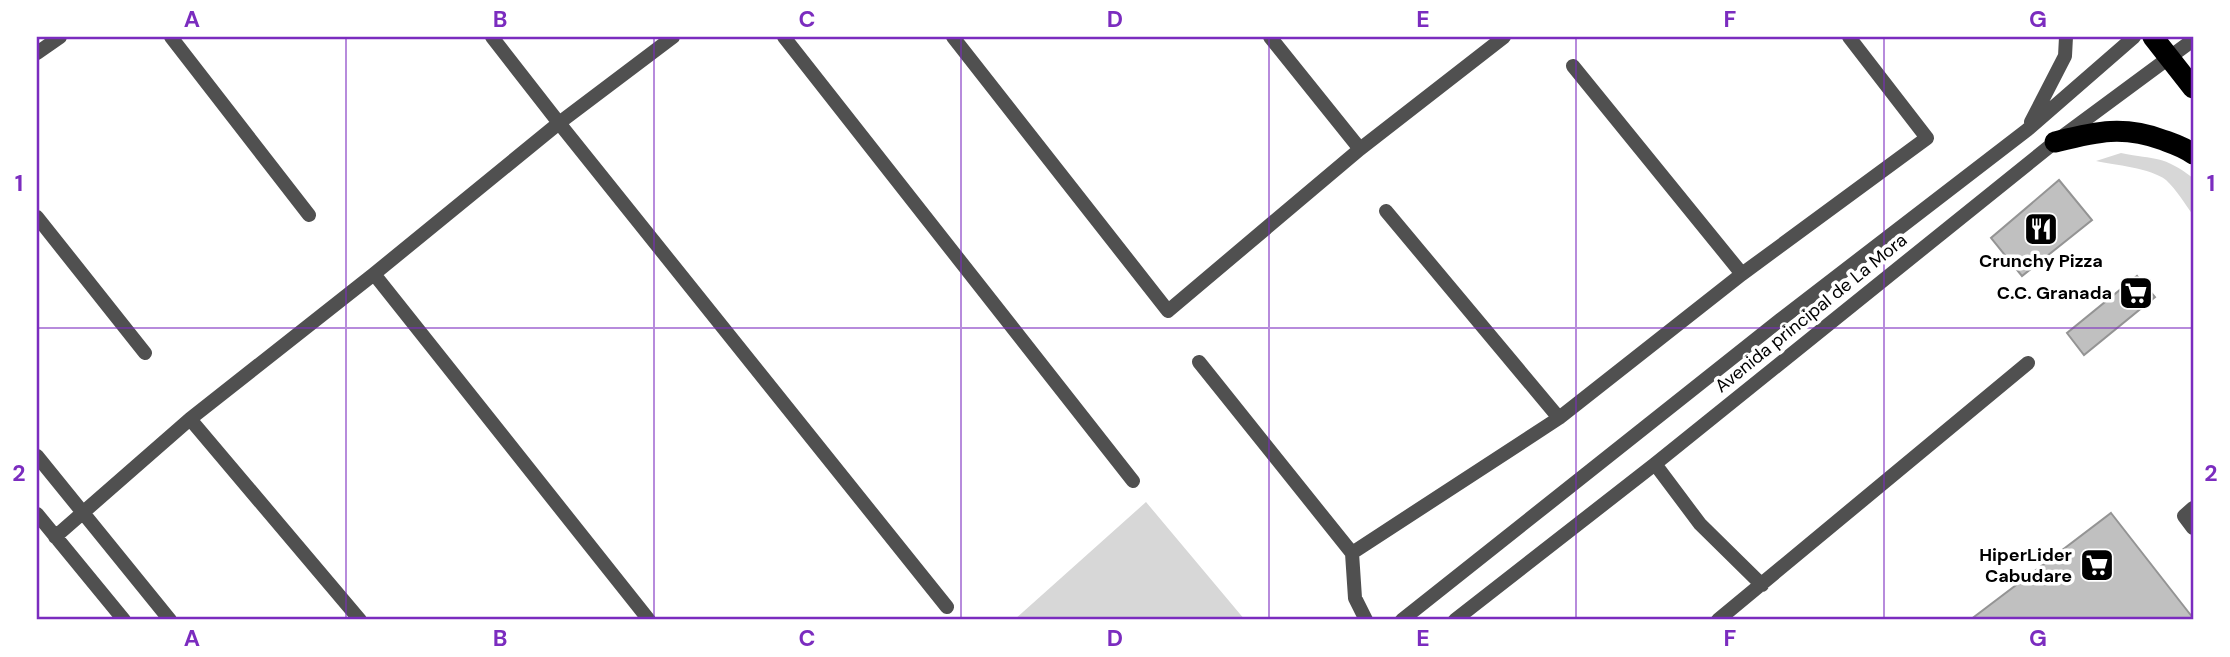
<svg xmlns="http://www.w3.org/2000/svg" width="2230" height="657" font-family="'DM Sans',sans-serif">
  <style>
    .green { fill: #d7d7d7 }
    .building { fill: #c0c0c0; stroke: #949494; stroke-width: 2 }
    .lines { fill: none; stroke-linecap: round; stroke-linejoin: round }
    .lane { stroke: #505050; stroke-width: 14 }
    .street { stroke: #505050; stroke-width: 14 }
    .highway { stroke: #000; stroke-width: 21 }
    .grid { fill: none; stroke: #7b2cbf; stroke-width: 2; stroke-opacity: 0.55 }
    .labels { text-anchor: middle; stroke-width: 7; stroke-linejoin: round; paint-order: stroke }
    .poi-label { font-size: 18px; font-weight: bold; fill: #000; stroke: #fff; text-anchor: end }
    .street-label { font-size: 18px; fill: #000; stroke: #fff }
    .neatline { fill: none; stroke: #7b2cbf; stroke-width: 2.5 }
    .grid-label { font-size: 23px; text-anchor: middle; font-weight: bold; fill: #7b2cbf }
  </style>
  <rect width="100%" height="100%" fill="#fff"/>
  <path class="green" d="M2121,153c35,7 42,2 72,25v37c-8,-11 -17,-26 -27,-35 -15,-12 -52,-15 -70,-19z
    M1146,502l99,118h-231z"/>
  <path class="building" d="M2059,180l33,40 -70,56 -31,-38z
    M2137,276l18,21 -71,58 -17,-22z
    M2111,513l82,105v2h-223z"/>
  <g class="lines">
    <path class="lane" d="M2193,508l-9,8 9,12"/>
    <path class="street" d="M171,37l138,178
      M492,37l67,86 388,484
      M784,37l349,444
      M953,37l215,274 192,-162 144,-112
      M1270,37l90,112
      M37,53l23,-16
      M1573,66l169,208
      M2031,122l34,-66 1,-19
      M1386,211l173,207
      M37,217l108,136
      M374,274l275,346
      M1199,362l153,191 3,45 11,22
      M190,419l170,201
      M37,456l133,164
      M1655,464l45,60 62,61
      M37,514l87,106
      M55,537l135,-118 184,-145 185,-151 114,-86
      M1352,553l207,-135 183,-144 185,-136 -78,-101
      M1402,620l378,-300 247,-190 107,-93
      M1455,620l200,-156 400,-322 138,-102
      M1718,620l310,-257"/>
    <path class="highway" d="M2153,37l40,51
      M2055,142c41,-10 67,-17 108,-2 11,4 21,7 30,14"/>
  </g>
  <path class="grid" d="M346,37v583M654,37v583M961,37v583M1269,37v583M1576,37v583M1884,37v583M37,328h2156"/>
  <defs>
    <g id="restaurant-square" transform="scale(1.75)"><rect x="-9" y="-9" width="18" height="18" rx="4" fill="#000" stroke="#fff"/><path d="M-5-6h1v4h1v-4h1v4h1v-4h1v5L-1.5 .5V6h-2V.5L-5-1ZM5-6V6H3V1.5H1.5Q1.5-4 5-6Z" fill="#fff"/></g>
    <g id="supermarket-square" transform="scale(1.75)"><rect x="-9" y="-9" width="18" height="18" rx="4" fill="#000" stroke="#fff"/><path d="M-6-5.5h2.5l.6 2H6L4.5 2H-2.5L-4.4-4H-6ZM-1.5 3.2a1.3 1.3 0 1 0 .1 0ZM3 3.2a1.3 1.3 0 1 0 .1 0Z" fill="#fff"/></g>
  </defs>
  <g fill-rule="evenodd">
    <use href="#restaurant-square" x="2041" y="229"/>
    <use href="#supermarket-square" x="2136" y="293"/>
    <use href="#supermarket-square" x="2097" y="565"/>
  </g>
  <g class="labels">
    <g class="poi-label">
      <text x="2041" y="267" text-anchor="middle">Crunchy Pizza</text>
      <text x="2112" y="299">C.C. Granada</text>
      <text x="2072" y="561">HiperLider<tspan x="2072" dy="21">Cabudare</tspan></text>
    </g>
    <g class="street-label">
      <text transform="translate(1811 313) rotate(-39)" y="6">Avenida principal de La Mora</text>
    </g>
  </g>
  <rect width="2230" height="657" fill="none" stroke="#ffffff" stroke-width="77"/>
  <rect x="38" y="38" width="2154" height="580" class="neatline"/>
  <g class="grid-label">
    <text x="192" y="27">A</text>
    <text x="500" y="27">B</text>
    <text x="807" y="27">C</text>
    <text x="1115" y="27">D</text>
    <text x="1423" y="27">E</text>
    <text x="1730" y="27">F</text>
    <text x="2038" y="27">G</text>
    <text x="19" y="191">1</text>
    <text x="2211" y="191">1</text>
    <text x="19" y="481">2</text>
    <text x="2211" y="481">2</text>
    <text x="192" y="646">A</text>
    <text x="500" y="646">B</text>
    <text x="807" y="646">C</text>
    <text x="1115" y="646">D</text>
    <text x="1423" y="646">E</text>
    <text x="1730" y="646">F</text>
    <text x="2038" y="646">G</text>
  </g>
</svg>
